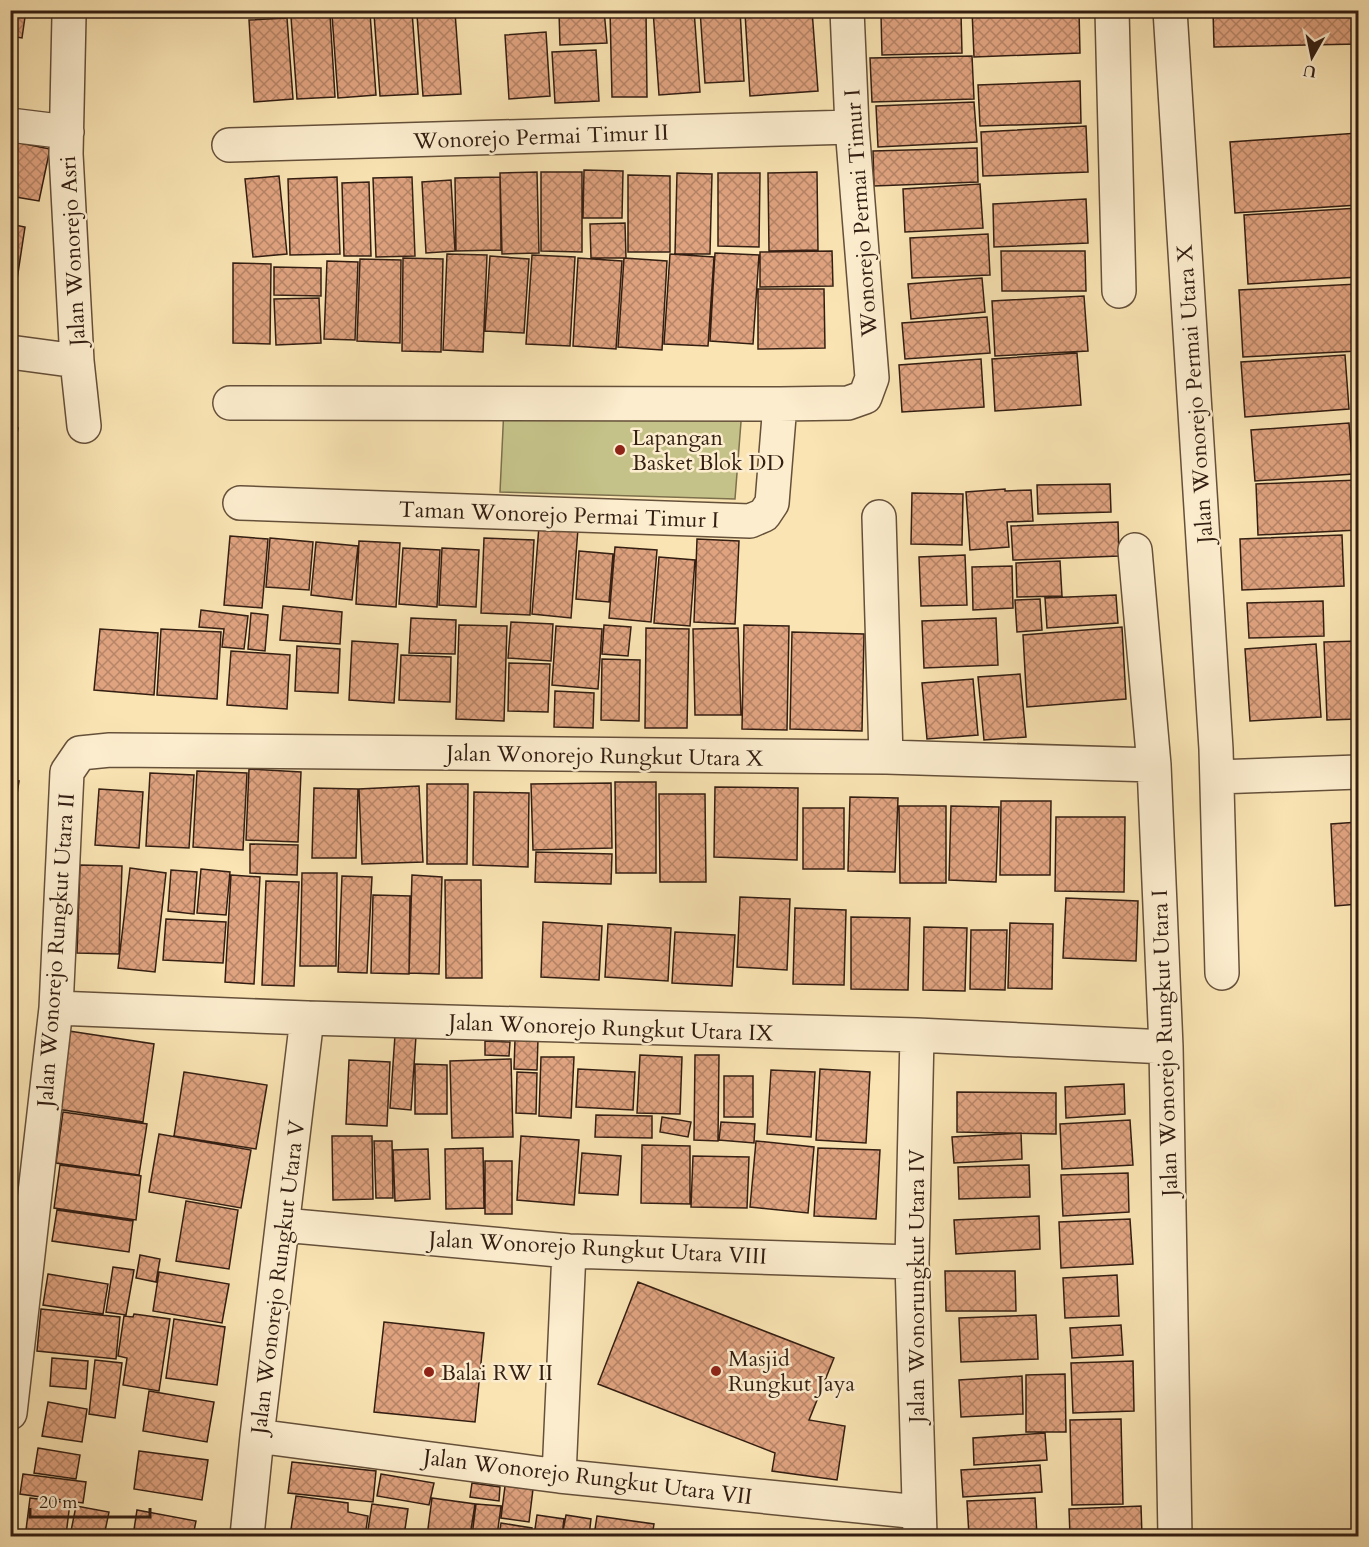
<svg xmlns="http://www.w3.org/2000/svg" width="1369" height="1547" font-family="Cardo,serif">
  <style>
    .green { fill: #c4c288; stroke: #7c704d; stroke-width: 1.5 }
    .building { fill: url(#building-cross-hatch); stroke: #331e12; stroke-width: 1.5 }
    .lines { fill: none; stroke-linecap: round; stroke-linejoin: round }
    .street-casing { stroke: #65503a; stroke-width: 36 }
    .street { stroke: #fcedce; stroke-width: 33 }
    .poi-dot { fill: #8f2418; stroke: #fcedce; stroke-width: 2 }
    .labels { text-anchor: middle; stroke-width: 5; stroke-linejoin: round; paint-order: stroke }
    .street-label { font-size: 22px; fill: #331e12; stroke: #fcedce }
    .poi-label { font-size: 22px; fill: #331e12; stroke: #fcedce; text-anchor: start }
  </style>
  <defs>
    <pattern id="building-cross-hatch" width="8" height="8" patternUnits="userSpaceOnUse" patternTransform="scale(1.5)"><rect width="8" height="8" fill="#e0a380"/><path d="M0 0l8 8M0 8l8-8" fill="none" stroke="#b68467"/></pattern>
  </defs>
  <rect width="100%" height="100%" fill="#fae4b3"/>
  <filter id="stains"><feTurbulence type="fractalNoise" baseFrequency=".00333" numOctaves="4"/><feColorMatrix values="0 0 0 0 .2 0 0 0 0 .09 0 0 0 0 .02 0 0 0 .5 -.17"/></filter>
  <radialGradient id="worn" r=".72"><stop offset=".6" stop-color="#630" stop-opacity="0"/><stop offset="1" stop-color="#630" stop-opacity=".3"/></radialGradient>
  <path class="green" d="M504,407l238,2 -7,90 -235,-7z"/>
  <path class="building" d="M10,10h16l-4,28 -12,-2z
    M604,10l3,33 -47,2 -1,-33z
    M610,10h36l1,87h-35z
    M653,10h41l6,82 -41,3z
    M700,10h40l4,71 -39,2z
    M793,10h19l6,81 -68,5 -5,-83z
    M972,10h107l1,43 -106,4z
    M1213,10h145v34l-144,3z
    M412,11l6,83 -38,2 -6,-82z
    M455,12l6,82 -38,2 -6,-81z
    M370,13l6,82 -38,3 -6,-83z
    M961,13l1,40 -80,2 -1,-40z
    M330,15l5,82 -38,2 -6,-82z
    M287,18l6,81 -39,3 -5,-82z
    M546,32l4,64 -41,3 -4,-64z
    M596,50l3,51 -44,2 -3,-51z
    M972,56l2,43 -102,3 -2,-44z
    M1080,81l1,42 -101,3 -2,-41z
    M974,102l3,40 -99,5 -2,-41z
    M1086,126l2,46 -105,4 -2,-44z
    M1358,133v72l-123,8 -5,-71z
    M10,141l40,8 -11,52 -29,-5z
    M977,148l1,34 -104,4 -1,-35z
    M584,170l39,1 -1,47h-39z
    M537,172l2,81 -37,1 -2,-81z
    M541,172h41v80l-41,-1z
    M817,172l1,78 -49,1 -1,-78z
    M677,173l35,1 -2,80h-35z
    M718,173h42l-1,74 -41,-1z
    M628,175l42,1v76h-42z
    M279,176l8,78 -34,3 -8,-78z
    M337,177l3,77 -50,1 -2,-76z
    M412,177l3,79 -39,1 -3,-79z
    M500,177l1,73 -45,1 -1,-73z
    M451,180l4,71 -29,2 -4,-71z
    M369,182l2,74h-27l-2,-73z
    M980,184l3,44 -78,4 -2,-43z
    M1086,199l2,44 -94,4 -1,-43z
    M1358,208v69l-110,7 -4,-69z
    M625,223l1,35h-35l-1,-34z
    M10,224l15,3 -14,92h-1z
    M988,234l2,41 -78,3 -2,-40z
    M832,251l1,35 -73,1v-35z
    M1001,251h84l1,40h-84z
    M715,253l44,2 -6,89 -43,-3z
    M447,254l40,1 -4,97 -40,-2z
    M670,254l44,3 -6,89 -44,-2z
    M532,255l43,2 -5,89 -44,-2z
    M490,256l39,3 -5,74 -39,-2z
    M403,258l40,1 -2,93 -39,-1z
    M578,258l44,3 -6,88 -43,-3z
    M624,258l43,3 -5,89 -44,-3z
    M360,259l41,1 -1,83 -43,-2z
    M327,261l31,1 -3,78 -31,-1z
    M233,263l38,1 -1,80 -37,-1z
    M274,267l47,1v28l-47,-1z
    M982,278l3,34 -74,7 -3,-35z
    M1358,284v67l-115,6 -4,-67z
    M758,289h66l1,59 -67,1z
    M1084,296l4,55 -93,5 -3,-55z
    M319,298l2,45 -45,2 -2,-46z
    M987,317l3,36 -85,6 -3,-36z
    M1077,353l4,52 -86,6 -3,-52z
    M1345,355l4,54 -104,8 -4,-55z
    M981,359l3,48 -82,5 -3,-47z
    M1349,423l4,51 -98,7 -4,-51z
    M10,427l8,1 -8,46z
    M1358,480v50l-100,5 -2,-51z
    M1110,484l1,28 -73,2 -1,-29z
    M1005,489v2l26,-1 2,31 -26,1 2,25 -39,3 -4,-58z
    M912,493l51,1 -1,51 -51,-1z
    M1118,522l1,34 -106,4 -2,-34z
    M539,526l39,3 -7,89 -39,-4z
    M1342,535l2,51 -102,4 -2,-51z
    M230,536l38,3 -6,69 -38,-3z
    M270,538l43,4 -4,48 -43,-3z
    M484,538l50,2 -4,75 -49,-2z
    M697,539l42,2 -4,83 -41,-2z
    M359,541l41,2 -4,64 -40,-3z
    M316,542l42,4 -6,54 -41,-5z
    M615,547l42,3 -6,72 -42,-4z
    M403,548l37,2 -3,57 -38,-3z
    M442,548l37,2 -3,57 -37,-2z
    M579,551l34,3 -4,48 -33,-3z
    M965,555l2,50 -46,1 -2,-49z
    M659,557l36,3 -5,66 -36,-3z
    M1060,561l2,35 -45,1 -1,-34z
    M1012,566l1,42 -40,2 -1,-43z
    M1116,595l2,28 -71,5 -2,-30z
    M1040,599l2,31 -25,2 -2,-32z
    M1323,601l1,35 -75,2 -2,-35z
    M283,606l59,6 -2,32 -60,-4z
    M201,610l47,6 -4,33 -22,-2 2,-18 -25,-2z
    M251,613l17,2 -3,36 -17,-2z
    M411,618l45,2 -1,34 -46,-1z
    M996,618l2,47 -74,3 -2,-47z
    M511,622l42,2 -2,37 -43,-3z
    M459,625l48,1 -3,95 -48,-2z
    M604,625l27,2 -3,29 -26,-2z
    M744,625l45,1 -2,104 -45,-1z
    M556,626l46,3 -4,60 -46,-4z
    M1122,627l4,72 -99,8 -4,-72z
    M646,628l43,1 -2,99h-42z
    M738,628l3,87h-46l-2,-86z
    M100,629l58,4 -4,62 -60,-5z
    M161,629l60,3 -4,67 -60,-4z
    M792,632l72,2 -2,97 -72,-2z
    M352,641l46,3 -4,59 -45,-3z
    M1358,641v78l-31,1 -3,-78z
    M1316,644l5,73 -71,4 -5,-72z
    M297,646l43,3 -2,44 -43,-2z
    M231,651l59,4 -3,54 -60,-4z
    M401,655l50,2 -1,45 -51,-2z
    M602,659l38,1 -1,61 -38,-1z
    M509,663l41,1 -2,48 -40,-1z
    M1020,674l6,63 -42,3 -6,-63z
    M973,679l5,56 -51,4 -5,-56z
    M555,691l39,2 -1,35 -39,-1z
    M249,769l52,3 -3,70 -52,-2z
    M197,771l50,2 -4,77 -50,-3z
    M150,773l44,2 -5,73 -43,-2z
    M10,780l9,1 -3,20 -6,-1z
    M615,782h41v91h-40z
    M611,783l1,65 -79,2 -2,-66z
    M427,784h41l-1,80h-40z
    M419,786l4,76 -61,2 -3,-75z
    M715,787l83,1 -1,72 -83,-3z
    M314,788l44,1 -2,69h-44z
    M99,789l44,3 -4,56 -44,-3z
    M474,792l55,1 -1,74 -55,-2z
    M659,794h46l1,88h-46z
    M850,797l48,1 -3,74 -47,-1z
    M1001,801h50l-1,74h-50z
    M899,806h47v77h-46z
    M951,806l48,1 -3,75 -47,-2z
    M803,808h41v61h-41z
    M1056,817h69l-1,75 -69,-1z
    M1358,822v82l-23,2 -4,-82z
    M250,844l48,1 -1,30 -47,-2z
    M536,852l76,2 -1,30 -76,-2z
    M80,865l42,1 -3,88 -42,-1z
    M130,868l36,5 -11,99 -37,-4z
    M201,869l29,3 -4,43 -29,-2z
    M171,870l26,2 -3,42 -26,-3z
    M302,873h35l-1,93h-36z
    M231,875l29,2 -6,107 -29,-2z
    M412,875l30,2 -3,97 -30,-1z
    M342,876l30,1 -5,96 -29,-1z
    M445,880h36l1,98h-36z
    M266,881l33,1 -5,104 -32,-1z
    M373,895l37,1 -1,78 -38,-1z
    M740,897l50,2 -3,71 -50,-3z
    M1066,898l72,3 -2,60 -73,-3z
    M795,908l51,2 -2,75 -51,-1z
    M851,917l59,1 -2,72 -57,-1z
    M166,919l60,3 -3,41 -60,-3z
    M543,922l59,4 -3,54 -58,-3z
    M1010,923l43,1 -1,65 -44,-1z
    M608,924l63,4 -3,53 -63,-4z
    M924,927l43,1 -2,63 -42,-1z
    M971,930h36l-2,60 -35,-1z
    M675,932l60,3 -3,51 -60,-3z
    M69,1031l85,13 -11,78 -86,-13z
    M395,1035l21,1 -5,74 -21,-2z
    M515,1039h23l-1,31 -23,-1z
    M485,1041l25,1 -1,14 -24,-1z
    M640,1055l42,2 -2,57 -43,-1z
    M695,1055h24l-1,86 -24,-1z
    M541,1057h33l-3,61 -32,-2z
    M511,1059l2,78 -61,1 -2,-77z
    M349,1060l41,2 -3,64 -41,-2z
    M415,1064l32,1v49h-32z
    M578,1069l57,3 -2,38 -57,-3z
    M820,1069l50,3 -4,71 -50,-3z
    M771,1070l44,2 -4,65 -44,-3z
    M184,1072l83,13 -11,64 -82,-13z
    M517,1072l20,1 -1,41 -20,-1z
    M724,1076h29v41h-29z
    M1124,1084l1,30 -59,4 -1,-31z
    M957,1092l99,1v41l-99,-2z
    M63,1112l84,12 -8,51 -83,-12z
    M596,1115l56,1v22l-57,-1z
    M662,1117l29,5 -3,15 -28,-5z
    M1130,1120l3,45 -71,4 -2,-45z
    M721,1122l34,2 -1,19 -35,-3z
    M1021,1133l1,26 -68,4 -2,-26z
    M159,1134l92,16 -10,58 -92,-16z
    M332,1136h40l1,63 -40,1z
    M521,1136l58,4 -5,65 -57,-5z
    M374,1141h18l1,57h-17z
    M756,1141l58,6 -6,66 -58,-6z
    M642,1145l48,1v58l-49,-1z
    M483,1148l1,60 -38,1 -1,-60z
    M818,1148l62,2 -4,69 -62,-3z
    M428,1149l2,50 -35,2 -2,-51z
    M582,1153l39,3 -3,39 -39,-2z
    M693,1156l56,1 -2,51 -56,-1z
    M485,1161h27v53h-27z
    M60,1165l81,11 -5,44 -82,-12z
    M1029,1165l1,32 -71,2 -1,-32z
    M1128,1173l1,39 -66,4 -2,-41z
    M186,1201l52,9 -9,59 -53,-8z
    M57,1210l76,11 -4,31 -77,-11z
    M1039,1216l1,33 -84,5 -2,-34z
    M1130,1219l3,45 -72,4 -2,-46z
    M140,1255l20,4 -4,23 -20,-4z
    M113,1267l21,3 -8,45 -20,-3z
    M945,1271h70l1,40h-70z
    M159,1272l70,12 -7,39 -69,-12z
    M48,1274l60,10 -5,30 -60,-9z
    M1117,1275l2,41 -54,2 -2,-40z
    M638,1282l196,76 -25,62 36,6 -8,54 -65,-9 3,-18 -177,-69z
    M41,1309l79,8 -4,42 -79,-8z
    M134,1314l36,5 -11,72 -36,-6 4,-27 -9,-2 6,-40 9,1z
    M1036,1315l2,44 -77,3 -2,-44z
    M174,1319l51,8 -8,58 -51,-7z
    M384,1322l100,11 -9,89 -101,-10z
    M1121,1325l2,30 -51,3 -2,-30z
    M52,1358l36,3 -2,28 -36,-3z
    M95,1360l27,3 -7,55 -26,-4z
    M1133,1361l1,50 -61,2 -2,-50z
    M1065,1374l1,58h-40v-57z
    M1022,1376l1,38 -62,3 -2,-37z
    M149,1391l65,11 -7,40 -64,-11z
    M48,1402l39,7 -5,33 -40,-6z
    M1121,1419l2,85 -51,1 -2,-85z
    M1045,1433l2,27 -73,5 -1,-27z
    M38,1448l42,7 -4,24 -42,-6z
    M139,1451l69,9 -6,40 -68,-11z
    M292,1462l84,9 -3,31 -85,-9z
    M1040,1465l2,27 -79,5 -2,-27z
    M23,1474l63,8 -3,21 -63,-9z
    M381,1474l53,9 -5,22 -52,-9z
    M472,1483l28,4 -1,14 -29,-4z
    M505,1486l28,3 -4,33 -28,-4z
    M296,1496l52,7v9l20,4 -3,20h-75z
    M30,1498l40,5 -4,32 -40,-5z
    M432,1498l43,6 -5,32h-43z
    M1035,1498l2,38h-68l-2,-35z
    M372,1504l36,5 -4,27h-37z
    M476,1504l25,2 -4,30h-25z
    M76,1506l33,6 -5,24 -33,-5z
    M1141,1506l1,30h-72l-1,-27z
    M137,1510l59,11 -3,15h-60z
    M537,1515l27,4 -2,17h-28z
    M566,1515l25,4 -2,17h-27z
    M597,1516l57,8 -2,12h-58z
    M501,1523l31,5 -1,8h-32z
    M24,1531l42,5h-43z"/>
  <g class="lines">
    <g class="street-casing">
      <path id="street" d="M1112,10l7,281
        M1170,10l46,739 6,224
        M10,125l57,7
        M229,145l623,-18
        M10,352l67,9 -11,-207 3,-138
        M77,361l7,65
        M230,403l550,1 68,-1 17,-6 7,-19 -20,-251 -5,-117
        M240,503l510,18 14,-6 8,-12 8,-99
        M879,517l7,240
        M1135,550l19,215 12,282 9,489
        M1217,777l141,-5
        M56,1008l251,10 610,17 249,12
        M917,1035l-5,227 8,274
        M283,1225l286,26 343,11
        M10,1413l46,-405 11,-236 13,-19 30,-3 776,7 268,8
        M257,1436l302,40 360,36
        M559,1476l10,-225
        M247,1536l10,-100 50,-418"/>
    </g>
    <use href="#street" class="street"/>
  </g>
  <g class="poi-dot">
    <circle cx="620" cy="450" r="6"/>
    <circle cx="716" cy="1371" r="6"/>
    <circle cx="429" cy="1372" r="6"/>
  </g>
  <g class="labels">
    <g class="street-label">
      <text transform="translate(541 136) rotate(-2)" y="8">Wonorejo Permai Timur II</text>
      <text transform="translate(860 213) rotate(-94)" y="8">Wonorejo Permai Timur I</text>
      <text transform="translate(72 251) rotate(-93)" y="8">Jalan Wonorejo Asri</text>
      <text transform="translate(1194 394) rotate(-94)" y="8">Jalan Wonorejo Permai Utara X</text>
      <text transform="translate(559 514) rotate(2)" y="8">Taman Wonorejo Permai Timur I</text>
      <text transform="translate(605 755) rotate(1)" y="8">Jalan Wonorejo Rungkut Utara X</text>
      <text transform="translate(55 950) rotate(-86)" y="8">Jalan Wonorejo Rungkut Utara II</text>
      <text transform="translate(611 1027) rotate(2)" y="8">Jalan Wonorejo Rungkut Utara IX</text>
      <text transform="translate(1164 1043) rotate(-92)" y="8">Jalan Wonorejo Rungkut Utara I</text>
      <text transform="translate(598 1247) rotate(3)" y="8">Jalan Wonorejo Rungkut Utara VIII</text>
      <text transform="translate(277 1277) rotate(-83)" y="8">Jalan Wonorejo Rungkut Utara V</text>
      <text transform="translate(916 1286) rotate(-90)" y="8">Jalan Wonorungkut Utara IV</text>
      <text transform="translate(588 1476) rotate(7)" y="8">Jalan Wonorejo Rungkut Utara VII</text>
    </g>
    <g class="poi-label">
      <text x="632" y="445">Lapangan<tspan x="632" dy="25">Basket Blok DD</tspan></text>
      <text x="728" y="1366">Masjid<tspan x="728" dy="25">Rungkut Jaya</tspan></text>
      <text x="441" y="1380">Balai RW II</text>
    </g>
  </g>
  <rect width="1369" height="1547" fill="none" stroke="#fae4b3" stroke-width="36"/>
  <rect x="12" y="12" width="1345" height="1523" fill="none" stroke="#331e12" stroke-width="3"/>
  <rect x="18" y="18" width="1333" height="1511" fill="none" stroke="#331e12" stroke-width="1.5"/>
  <g transform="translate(1312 57) rotate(189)" stroke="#fcedce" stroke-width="4.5" paint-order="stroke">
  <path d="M0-4.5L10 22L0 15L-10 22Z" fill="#331e12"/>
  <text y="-9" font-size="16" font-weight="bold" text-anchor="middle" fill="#331e12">U</text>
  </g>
  <path d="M30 1508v9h120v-9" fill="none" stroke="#331e12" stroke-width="3"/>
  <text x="39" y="1508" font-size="18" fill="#331e12" stroke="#fcedce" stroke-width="4.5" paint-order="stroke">20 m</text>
  <rect width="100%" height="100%" filter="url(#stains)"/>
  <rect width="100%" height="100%" fill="url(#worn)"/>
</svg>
